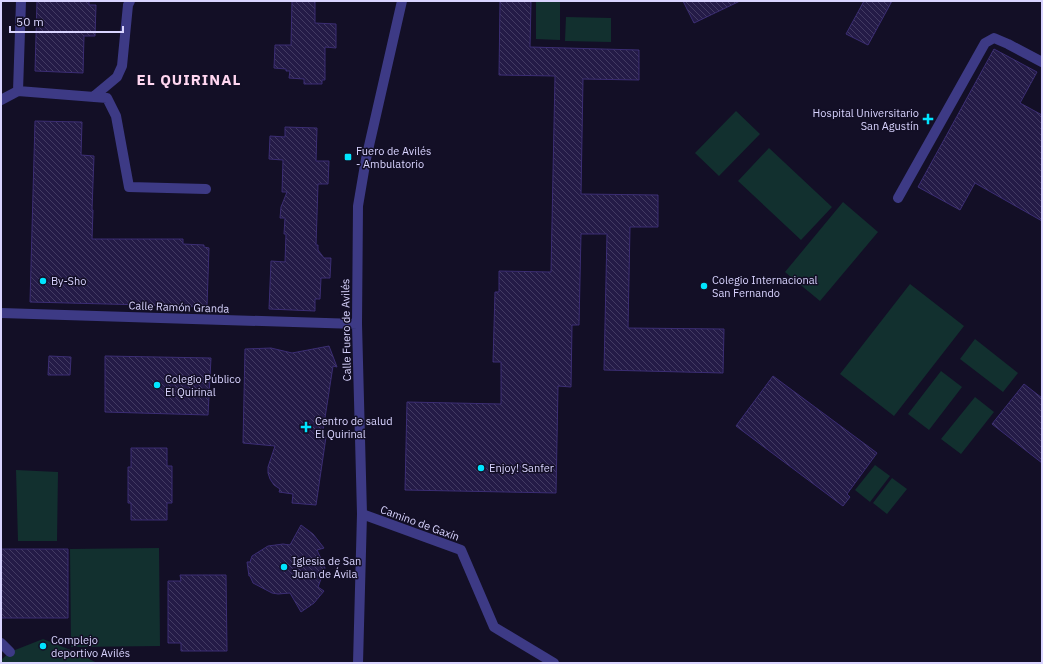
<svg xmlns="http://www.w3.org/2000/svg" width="1043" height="664" font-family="'IBM Plex Sans',sans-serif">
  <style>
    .grass { fill: #12302f }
    .building { fill: url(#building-back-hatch); stroke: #3b2d73 }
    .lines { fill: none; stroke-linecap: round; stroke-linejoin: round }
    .minor { stroke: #3d3a85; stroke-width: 10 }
    .poi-dot { fill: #00e5ff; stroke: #130f26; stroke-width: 1.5 }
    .labels { text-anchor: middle; stroke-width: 3; stroke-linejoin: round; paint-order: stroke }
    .poi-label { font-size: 11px; fill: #d9d4ff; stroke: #130f26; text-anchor: start }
    .street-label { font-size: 11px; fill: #d9d4ff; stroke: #130f26 }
    .district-label { font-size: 15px; font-weight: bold; letter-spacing: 1px; fill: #ffd6f0; stroke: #130f26 }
  </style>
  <defs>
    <pattern id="building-back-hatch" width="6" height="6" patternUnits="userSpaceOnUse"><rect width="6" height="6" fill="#241b47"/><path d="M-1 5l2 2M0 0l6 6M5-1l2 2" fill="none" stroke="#433b63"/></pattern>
  </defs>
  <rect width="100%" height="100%" fill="#130f26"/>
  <path class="grass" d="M536,1h24v39l-24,-1z
    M566,17l45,1v24l-46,-1z
    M736,111l24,23 -41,42 -24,-23z
    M769,148l63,59 -31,33 -63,-59z
    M843,202l35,30 -58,69 -35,-29z
    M910,284l54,42 -70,90 -54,-42z
    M975,339l43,34 -15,19 -43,-33z
    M941,371l21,16 -33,43 -21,-16z
    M975,397l19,15 -33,42 -20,-15z
    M875,465l15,11 -20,26 -15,-12z
    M16,470l42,2 -1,69h-39z
    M892,478l15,11 -20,25 -14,-11z
    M159,548l1,98 -89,1 -1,-98z
    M43,639l35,14 19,10h-96v-3l9,-8z"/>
  <path class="building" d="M37,1h52v4h7l-1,31h-11l-1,37 -48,-2z
    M292,1h23v22l21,1v24l-11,-1v33h-3v4h-18v-5l-15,-1 1,-7h-4v-2l-12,-1 1,-23h16z
    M500,1h31l-1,46 109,3v30l-56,-1 -2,115 77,1v32h-28l-2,101 96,1 -1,44 -119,-3 3,-136h-26l-2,91h-7l-1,62 -13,-1 -2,107 -151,-3 2,-88 94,2v-42h-8l2,-70h4v-21l52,1 4,-196 -56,-1z
    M683,1h57l-46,22z
    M864,1h28l-24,44 -22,-11z
    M994,49l43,23 -17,31 22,12v106l-67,-38 -15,27 -42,-23z
    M35,121l47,1 -1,33 13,1 -2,54h1l-1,29h91v5l21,1v2l5,1 -2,58 -24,1v-1l-153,-4z
    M285,127l32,1 -1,33h13l-1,23h-10l-2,61h2v5l6,8h7l-1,20h-9l-1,21h-5v12l-46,-2 2,-48 14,1 1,-28h-2l1,-16h-5l1,-11 6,-15h-5l1,-32 -14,-1 1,-23 15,1z
    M329,346l8,21 -4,-1 -11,71h4l-10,68 -24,-2 1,-9 -14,-2 1,-3 -6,-4 -4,-6 -2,-6v-6l7,-21 -32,-3 2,-94 26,-1 21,5z
    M49,356l22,1 -1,18h-22z
    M105,356l106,2 -3,57 -103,-3z
    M773,376l104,77 -30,41 3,3 -7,9 -107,-80z
    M1024,384l18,14v65l-50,-39z
    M131,448h36v18h5v37h-5v17h-36v-17h-3v-36h3z
    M301,525l12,9 11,14 -7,2 8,18 -7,19 6,4 -10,12 -13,9 -11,-19 -12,1 -6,-1 -19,-10 -3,-7h-1l-2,-14h3l2,-6 16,-10 15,-2 7,1z
    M1,549h67v69h-67z
    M180,575h46l1,76h-46v-8h-13v-62h13z"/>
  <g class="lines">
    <path class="minor" d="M18,91l89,7 9,18 13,71 77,2
      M93,97l24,-20 5,-11 6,-61 2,-4
      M1,100l17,-9 3,-90
      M898,198l87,-155 9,-5 14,6 34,18
      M1,313l356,11
      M362,514l99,36 33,77 60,36
      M1,643l9,9
      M358,663l4,-149 -5,-190 1,-118 8,-47 36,-158"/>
  </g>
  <g class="poi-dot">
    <path d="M926 113h4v4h4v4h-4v4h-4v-4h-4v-4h4z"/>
    <rect x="344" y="153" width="8" height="8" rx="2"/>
    <circle cx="43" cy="281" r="4"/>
    <circle cx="704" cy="286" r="4"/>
    <circle cx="157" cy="385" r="4"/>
    <path d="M304 421h4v4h4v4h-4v4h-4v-4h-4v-4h4z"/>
    <circle cx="481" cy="468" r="4"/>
    <circle cx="284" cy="567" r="4"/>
    <circle cx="43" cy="646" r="4"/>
  </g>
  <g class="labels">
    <g class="poi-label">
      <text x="919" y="117" text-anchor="end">Hospital Universitario<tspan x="919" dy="13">San Agustín</tspan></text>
      <text x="356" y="155">Fuero de Avilés<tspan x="356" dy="13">- Ambulatorio</tspan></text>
      <text x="712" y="284">Colegio Internacional<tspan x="712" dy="13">San Fernando</tspan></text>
      <text x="51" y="285">By-Sho</text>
      <text x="165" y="383">Colegio Público<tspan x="165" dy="13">El Quirinal</tspan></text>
      <text x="315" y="425">Centro de salud<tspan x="315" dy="13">El Quirinal</tspan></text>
      <text x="489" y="472">Enjoy! Sanfer</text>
      <text x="292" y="565">Iglesia de San<tspan x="292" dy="13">Juan de Ávila</tspan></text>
      <text x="51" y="644">Complejo<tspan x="51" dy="13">deportivo Avilés</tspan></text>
    </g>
    <g class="street-label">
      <text transform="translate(179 307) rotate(2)" y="4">Calle Ramón Granda</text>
      <text transform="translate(346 330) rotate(-91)" y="4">Calle Fuero de Avilés</text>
      <text transform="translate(420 523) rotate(20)" y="4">Camino de Gaxín</text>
    </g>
    <g class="district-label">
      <text x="189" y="85">EL QUIRINAL</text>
    </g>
  </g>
  <rect width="1043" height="664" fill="none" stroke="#d9d4ff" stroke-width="4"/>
  <path d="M10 26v6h113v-6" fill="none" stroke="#d9d4ff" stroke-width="2"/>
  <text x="16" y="26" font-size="12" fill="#d9d4ff" stroke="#130f26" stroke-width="3" paint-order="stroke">50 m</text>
</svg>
